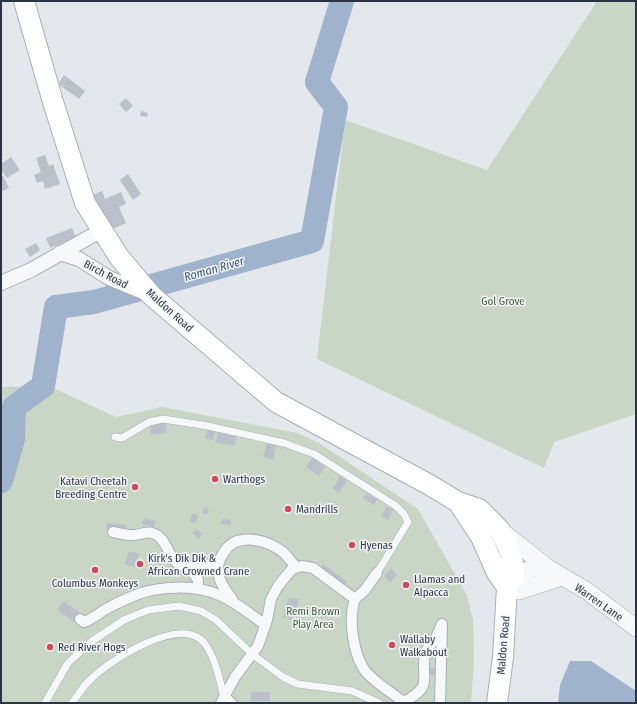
<svg xmlns="http://www.w3.org/2000/svg" width="637" height="704" font-family="'Fira Sans Condensed',sans-serif">
  <style>
    .green { fill: #c9d6c5 }
    .water { fill: #9fb4cc }
    .lines { fill: none; stroke-linecap: round; stroke-linejoin: round }
    .river { stroke: #9fb4cc; stroke-width: 24 }
    .building { fill: #bbc0ca }
    .service-casing { stroke: #a9aeb7; stroke-width: 8 }
    .pedestrian-casing { stroke: #a9aeb7; stroke-width: 12 }
    .minor-casing { stroke: #a9aeb7; stroke-width: 16 }
    .tertiary-casing { stroke: #a9aeb7; stroke-width: 18 }
    .secondary-casing { stroke: #a9aeb7; stroke-width: 22 }
    .service { stroke: #f7f8fa; stroke-width: 7 }
    .pedestrian { stroke: #f7f8fa; stroke-width: 10 }
    .minor { stroke: #f7f8fa; stroke-width: 14 }
    .tertiary { stroke: #f7f8fa; stroke-width: 17 }
    .secondary { stroke: #fff; stroke-width: 20 }
    .poi-dot { fill: #d1495b; stroke: #f4f6f9; stroke-width: 1.5 }
    .labels { text-anchor: middle; stroke-width: 3; stroke-linejoin: round; paint-order: stroke }
    .street-label { font-size: 11px; fill: #2b3445; stroke: #f4f6f9 }
    .park-label { font-size: 11px; fill: #3f6138; stroke: #f4f6f9 }
    .poi-label { font-size: 11px; fill: #2b3445; stroke: #f4f6f9; text-anchor: start }
    .water-label { font-size: 12px; font-style: italic; fill: #34527a; stroke: #f4f6f9 }
  </style>
  <rect width="100%" height="100%" fill="#e4e7ec"/>
  <path class="green" d="M597,1h39v413l-82,28 -10,26 -227,-109 28,-239 142,50z
    M49,386l67,31 46,-10 135,26 22,10 99,66 49,86 6,25 1,41 -3,42h-470v-316z"/>
  <path class="water" d="M570,661h21l45,30v12h-78l2,-18z"/>
  <g class="lines">
    <path class="river" d="M1,481l12,-42 1,-32 29,-21 13,-79 38,-5 218,-61 24,-134 -19,-25 25,-81"/>
  </g>
  <path class="building" d="M64,75l21,16 -6,8 -21,-15z
    M126,98l7,8 -7,6 -7,-8z
    M141,111l7,2 -1,4 -7,-1z
    M45,155l4,11 4,-2 7,20 -15,5 -2,-8 -6,2 -3,-8 7,-3 -5,-14z
    M11,157l9,13 -13,8 -6,-9v-5z
    M128,174l13,20 -8,6 -13,-20z
    M3,176l6,12 -8,4v-15z
    M102,191l3,8 16,-7 5,12 -7,3 7,16 -20,9 -16,-36z
    M72,228l4,10 -26,10 -4,-10z
    M36,243l4,7 -10,7 -5,-8z
    M165,422l2,11 -16,2 -1,-11z
    M207,430l8,2 -2,8 -8,-2z
    M218,432l19,4 -3,10 -19,-4z
    M267,443l9,2 -3,15 -10,-3z
    M312,458l13,9 -6,9 -13,-9z
    M340,476l7,5 -8,12 -6,-5z
    M366,493l11,6 -3,6 -11,-7z
    M205,507l4,3 -3,5 -4,-3z
    M387,507l6,3 -5,10 -7,-4z
    M192,514l6,1 -2,8 -6,-1z
    M144,518l12,3 -2,6 -12,-3z
    M222,519l9,1v5l-10,-1z
    M107,523l20,2 -1,6 -20,-3z
    M196,529l6,5 -4,5 -6,-6z
    M251,532l15,4 -1,5 -16,-4z
    M129,551l10,3 -4,13 -10,-3z
    M323,564l24,18 -3,4 -24,-18z
    M391,569l6,6 -7,7 -6,-6z
    M289,597l10,3 -7,20 -9,-3z
    M63,601l20,14 -6,9 -20,-14z
    M428,668h7v7h-7z
    M251,692h19v9h-19z"/>
  <g class="lines">
    <g class="service-casing">
      <path id="service" d="M115,437l7,1 27,-16 14,-3 45,7 76,17 30,11 82,52 8,8 4,8 -31,51
        M45,703l23,-40 24,-22 32,-21 24,-10 31,-4 22,5 15,9 36,34 31,23 15,7 54,7 27,12
        M72,703c6,-7 10,-16 17,-22 19,-20 93,-68 116,-37 11,15 14,35 19,52"/>
    </g>
    <g class="pedestrian-casing">
      <path id="pedestrian" d="M113,532c6,1 14,4 21,3 6,0 13,-4 18,-2 12,3 15,17 21,26 11,13 33,8 46,1
        M189,566l9,14v8
        M232,599c-6,-8 -13,-17 -14,-27 -1,-8 2,-14 6,-20 13,-21 44,-12 60,1 4,4 8,10 12,14
        M355,599l10,-9 12,-17
        M80,619l4,3c9,-3 16,-10 24,-14 9,-5 18,-9 28,-13 9,-4 22,-6 33,-7 42,-4 64,12 96,37
        M224,696l7,7
        M221,703l14,-26 23,-31 9,-26 4,-21 7,-13 14,-17 10,-3 11,2 42,31c-7,20 -2,58 12,74 10,11 25,20 37,29 31,-17 16,-23 21,-49 1,-5 8,-10 11,-15 2,-5 4,-10 6,-14l-2,79"/>
    </g>
    <g class="minor-casing">
      <path id="minor" d="M60,253l19,6 30,19 39,16
        M1,283l30,-13 71,-40"/>
    </g>
    <g class="tertiary-casing">
      <path id="tertiary" d="M500,530l48,38
        M562,577l-43,14 -12,-4 11,-12 13,-6 8,-2 9,1 39,23 49,37"/>
    </g>
    <g class="secondary-casing">
      <path id="secondary" d="M24,1l29,101 32,101 34,54 33,39 124,106 152,82 30,18 21,7 21,21 11,24 3,15 -1,9 -6,9 -4,70 -6,46
        M458,502l23,35 16,36 10,14"/>
    </g>
    <use href="#service" class="service"/>
    <use href="#pedestrian" class="pedestrian"/>
    <use href="#minor" class="minor"/>
    <use href="#tertiary" class="tertiary"/>
    <use href="#secondary" class="secondary"/>
  </g>
  <g class="poi-dot">
    <circle cx="215" cy="479" r="4"/>
    <circle cx="135" cy="487" r="4"/>
    <circle cx="288" cy="509" r="4"/>
    <circle cx="352" cy="545" r="4"/>
    <circle cx="140" cy="564" r="4"/>
    <circle cx="95" cy="570" r="4"/>
    <circle cx="406" cy="585" r="4"/>
    <circle cx="392" cy="645" r="4"/>
    <circle cx="50" cy="647" r="4"/>
  </g>
  <g class="labels">
    <g class="street-label">
      <text transform="translate(106 274) rotate(28)" y="4">Birch Road</text>
      <text transform="translate(170 310) rotate(42)" y="4">Maldon Road</text>
      <text transform="translate(599 602) rotate(35)" y="4">Warren Lane</text>
      <text transform="translate(503 645) rotate(-85)" y="4">Maldon Road</text>
    </g>
    <g class="park-label">
      <text x="503" y="305">Gol Grove</text>
      <text x="313" y="615">Remi Brown<tspan x="313" dy="13">Play Area</tspan></text>
    </g>
    <g class="poi-label">
      <text x="223" y="483">Warthogs</text>
      <text x="127" y="485" text-anchor="end">Katavi Cheetah<tspan x="127" dy="13">Breeding Centre</tspan></text>
      <text x="296" y="513">Mandrills</text>
      <text x="360" y="549">Hyenas</text>
      <text x="148" y="562">Kirk's Dik Dik &amp;<tspan x="148" dy="13">African Crowned Crane</tspan></text>
      <text x="414" y="583">Llamas and<tspan x="414" dy="13">Alpacca</tspan></text>
      <text x="95" y="587" text-anchor="middle">Columbus Monkeys</text>
      <text x="400" y="643">Wallaby<tspan x="400" dy="13">Walkabout</tspan></text>
      <text x="58" y="651">Red River Hogs</text>
    </g>
    <g class="water-label">
      <text transform="translate(214 269) rotate(-16)" y="4">Roman River</text>
    </g>
  </g>
  <rect width="637" height="704" fill="none" stroke="#2b3445" stroke-width="4"/>
</svg>
